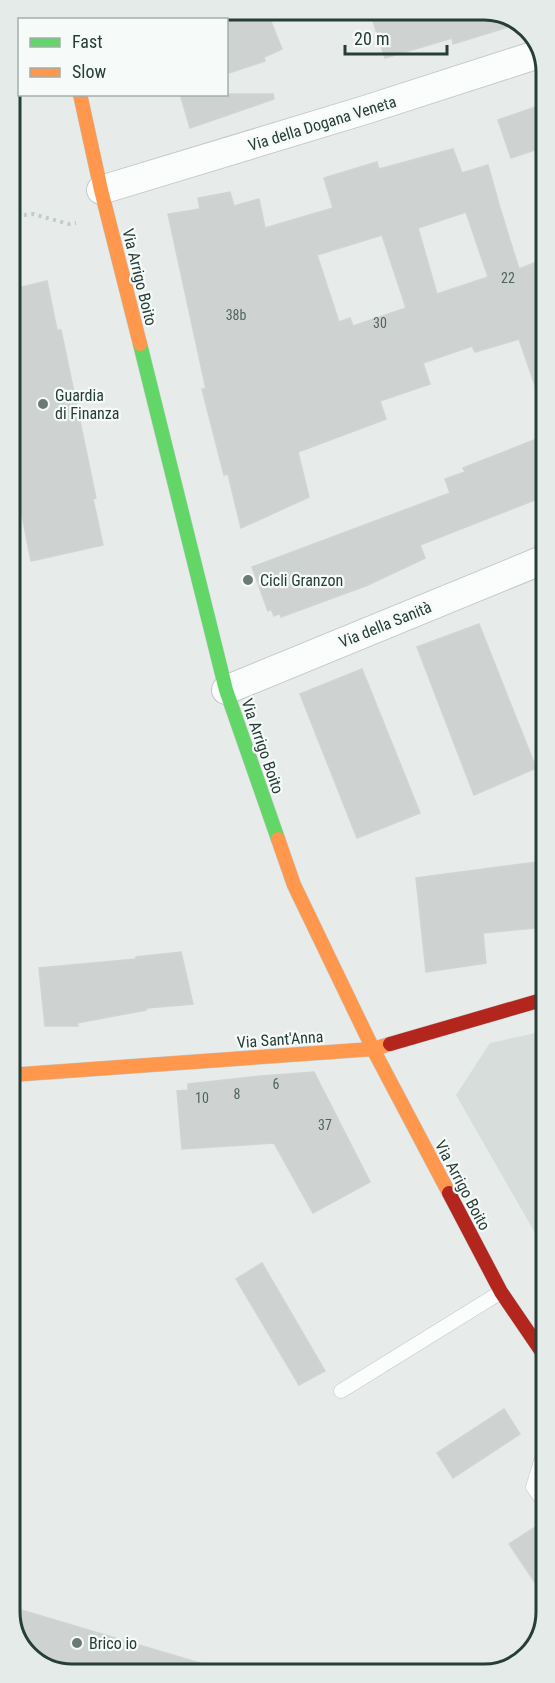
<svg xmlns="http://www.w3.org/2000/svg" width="555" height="1683" viewBox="0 0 555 1683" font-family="'Roboto Condensed',sans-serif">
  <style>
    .built { fill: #d6ddda }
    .building { fill: #ced3d1; stroke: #d0d5d3; stroke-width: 1.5; fill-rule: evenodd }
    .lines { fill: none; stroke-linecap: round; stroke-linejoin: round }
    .lane-casing { stroke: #c4c9c7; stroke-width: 15 }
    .street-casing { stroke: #c4c9c7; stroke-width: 30 }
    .fast-casing { stroke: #c3c9c7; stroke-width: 15 }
    .slow-casing { stroke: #c3c9c7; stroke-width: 15 }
    .jam-casing { stroke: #c3c9c7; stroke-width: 15 }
    .path { stroke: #c3cbc7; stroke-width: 4; stroke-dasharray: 3 4.5; stroke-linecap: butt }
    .lane { stroke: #fbfcfc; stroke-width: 14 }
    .street { stroke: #fbfcfc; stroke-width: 28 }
    .fast { stroke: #63d668; stroke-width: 14 }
    .slow { stroke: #ff974d; stroke-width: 14 }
    .jam { stroke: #b3261e; stroke-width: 14 }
    .poi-dot { fill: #6a7b76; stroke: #f6faf8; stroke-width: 2 }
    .labels { text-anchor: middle; stroke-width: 4.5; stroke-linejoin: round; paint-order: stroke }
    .number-label { font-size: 14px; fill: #51645e }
    .street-label { font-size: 16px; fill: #263e37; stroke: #f6faf8 }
    .poi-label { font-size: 16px; fill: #263e37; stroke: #f6faf8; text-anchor: start }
    .rim { fill: none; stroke: #263e37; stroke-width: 3 }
  </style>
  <rect width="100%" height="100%" fill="#e7ecea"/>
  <path class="built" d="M545,1031l1,221 -90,-157 34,-52z"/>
  <path class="building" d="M226,9h40l16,40 -18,8 1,4 -39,13z
    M369,9h119l33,14 -68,21 -1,-6 -67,20z
    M180,94h93l1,5 -84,29z
    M544,104v43l-33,11 -13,-38z
    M453,149l9,24 26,-8 12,43 19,61 25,-10v140l-4,1 -21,-61 -44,13 -3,-6 -49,17 7,21 -50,17 6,18 -88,33 11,45 -68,31 -13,-54 -4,1 -22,-86h4l-38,-175 32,-5 -2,-11 32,-6 4,14 25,-7 6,29 68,-20 -9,-30 53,-16 2,7zM466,212l22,65 -51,17 -19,-66zM382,235l24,73 -53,18 -3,-8 -11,4 -22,-67z
    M47,281l10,49h4l35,168 -3,1 10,46 -72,16 -9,-46 -5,-1 -7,-36 -1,-188z
    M544,436l1,60 -125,49 5,13 -57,27 -87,32 -1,-4 -6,3 -3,-7 -3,2 -16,-44 198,-74 -5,-14 20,-7 -2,-4z
    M479,624l57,144 -62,27 -57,-148z
    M362,669l58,144 -63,25 -57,-144z
    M545,861v66l-62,6 3,30 -60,9 -10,-94z
    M181,952l12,52 -46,4 -1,2 -69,13 1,3h-33l-6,-58 97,-9v-2z
    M314,1072l56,110 -57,31 -39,-70 -92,6 -5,-58 11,-1v-6l73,-8z
    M262,1263l63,108 -26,14 -63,-106z
    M504,1409l16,25 -67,44 -16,-25z
    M546,1520v79l-37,-55z
    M11,1607l199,59 -1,7 -142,1 -37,-15 -19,-31z"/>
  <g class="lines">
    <defs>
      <path id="lane" d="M341,1391l160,-99
        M546,1445l-13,42 13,18"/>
      <path id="street" d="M101,190l264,-80 177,-57
        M226,690l319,-131"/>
      <path id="fast" d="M140,344l86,346 52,149"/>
      <path id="slow" d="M62,13l2,7
        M80,94l21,96 39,154
        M278,839l16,46 79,164 76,144
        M10,1075l363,-26 17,-5"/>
      <path id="jam" d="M390,1044l155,-45
        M449,1193l52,99 45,66"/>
    </defs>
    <use href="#lane" class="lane-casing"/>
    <use href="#street" class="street-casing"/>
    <use href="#fast" class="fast-casing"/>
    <use href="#slow" class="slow-casing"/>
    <use href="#jam" class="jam-casing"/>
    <path class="path" d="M9,217l24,-3 36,10 7,-1"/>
    <use href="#lane" class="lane"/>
    <use href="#street" class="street"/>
    <use href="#fast" class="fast"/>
    <use href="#slow" class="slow"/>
    <use href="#jam" class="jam"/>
  </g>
  <g class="poi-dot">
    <circle cx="43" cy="404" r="6"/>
    <circle cx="248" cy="580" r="6"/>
    <circle cx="77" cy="1643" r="6"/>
  </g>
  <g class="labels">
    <g class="number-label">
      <text x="508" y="283">22</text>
      <text x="236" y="320">38b</text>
      <text x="380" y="328">30</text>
      <text x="276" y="1089">6</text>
      <text x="237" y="1099">8</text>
      <text x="202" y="1103">10</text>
      <text x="325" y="1130">37</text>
    </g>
    <g class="street-label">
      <text transform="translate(322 123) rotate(-17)" y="6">Via della Dogana Veneta</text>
      <text transform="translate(140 277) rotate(76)" y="6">Via Arrigo Boito</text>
      <text transform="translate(385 624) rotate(-22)" y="6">Via della Sanità</text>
      <text transform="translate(263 746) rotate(71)" y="6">Via Arrigo Boito</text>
      <text transform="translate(280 1039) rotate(-4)" y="6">Via Sant'Anna</text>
      <text transform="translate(463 1185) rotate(62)" y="6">Via Arrigo Boito</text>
    </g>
    <g class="poi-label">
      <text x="55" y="401">Guardia<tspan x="55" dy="18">di Finanza</tspan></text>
      <text x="260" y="586">Cicli Granzon</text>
      <text x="89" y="1649">Brico io</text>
    </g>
  </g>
  <path d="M0 0H555V1683H0ZM72 20H484A52 52 0 0 1 536 72V1612A52 52 0 0 1 484 1664H72A52 52 0 0 1 20 1612V72A52 52 0 0 1 72 20Z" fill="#e5ebe9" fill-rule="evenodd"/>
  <path class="rim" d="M72 20H484A52 52 0 0 1 536 72V1612A52 52 0 0 1 484 1664H72A52 52 0 0 1 20 1612V72A52 52 0 0 1 72 20Z"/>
  <rect x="18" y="18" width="210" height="78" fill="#f6faf8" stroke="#a3afab" stroke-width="1.5"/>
  <rect x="30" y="38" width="30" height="9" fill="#63d668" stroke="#a3afab" stroke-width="1.5"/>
  <text x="72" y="48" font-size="18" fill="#263e37">Fast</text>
  <rect x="30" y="68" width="30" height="9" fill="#ff974d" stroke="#a3afab" stroke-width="1.5"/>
  <text x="72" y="78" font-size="18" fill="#263e37">Slow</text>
  <path d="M345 45v9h102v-9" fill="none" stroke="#263e37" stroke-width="3"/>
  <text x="354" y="45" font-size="18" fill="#263e37" stroke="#f6faf8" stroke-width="4.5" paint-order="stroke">20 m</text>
</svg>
